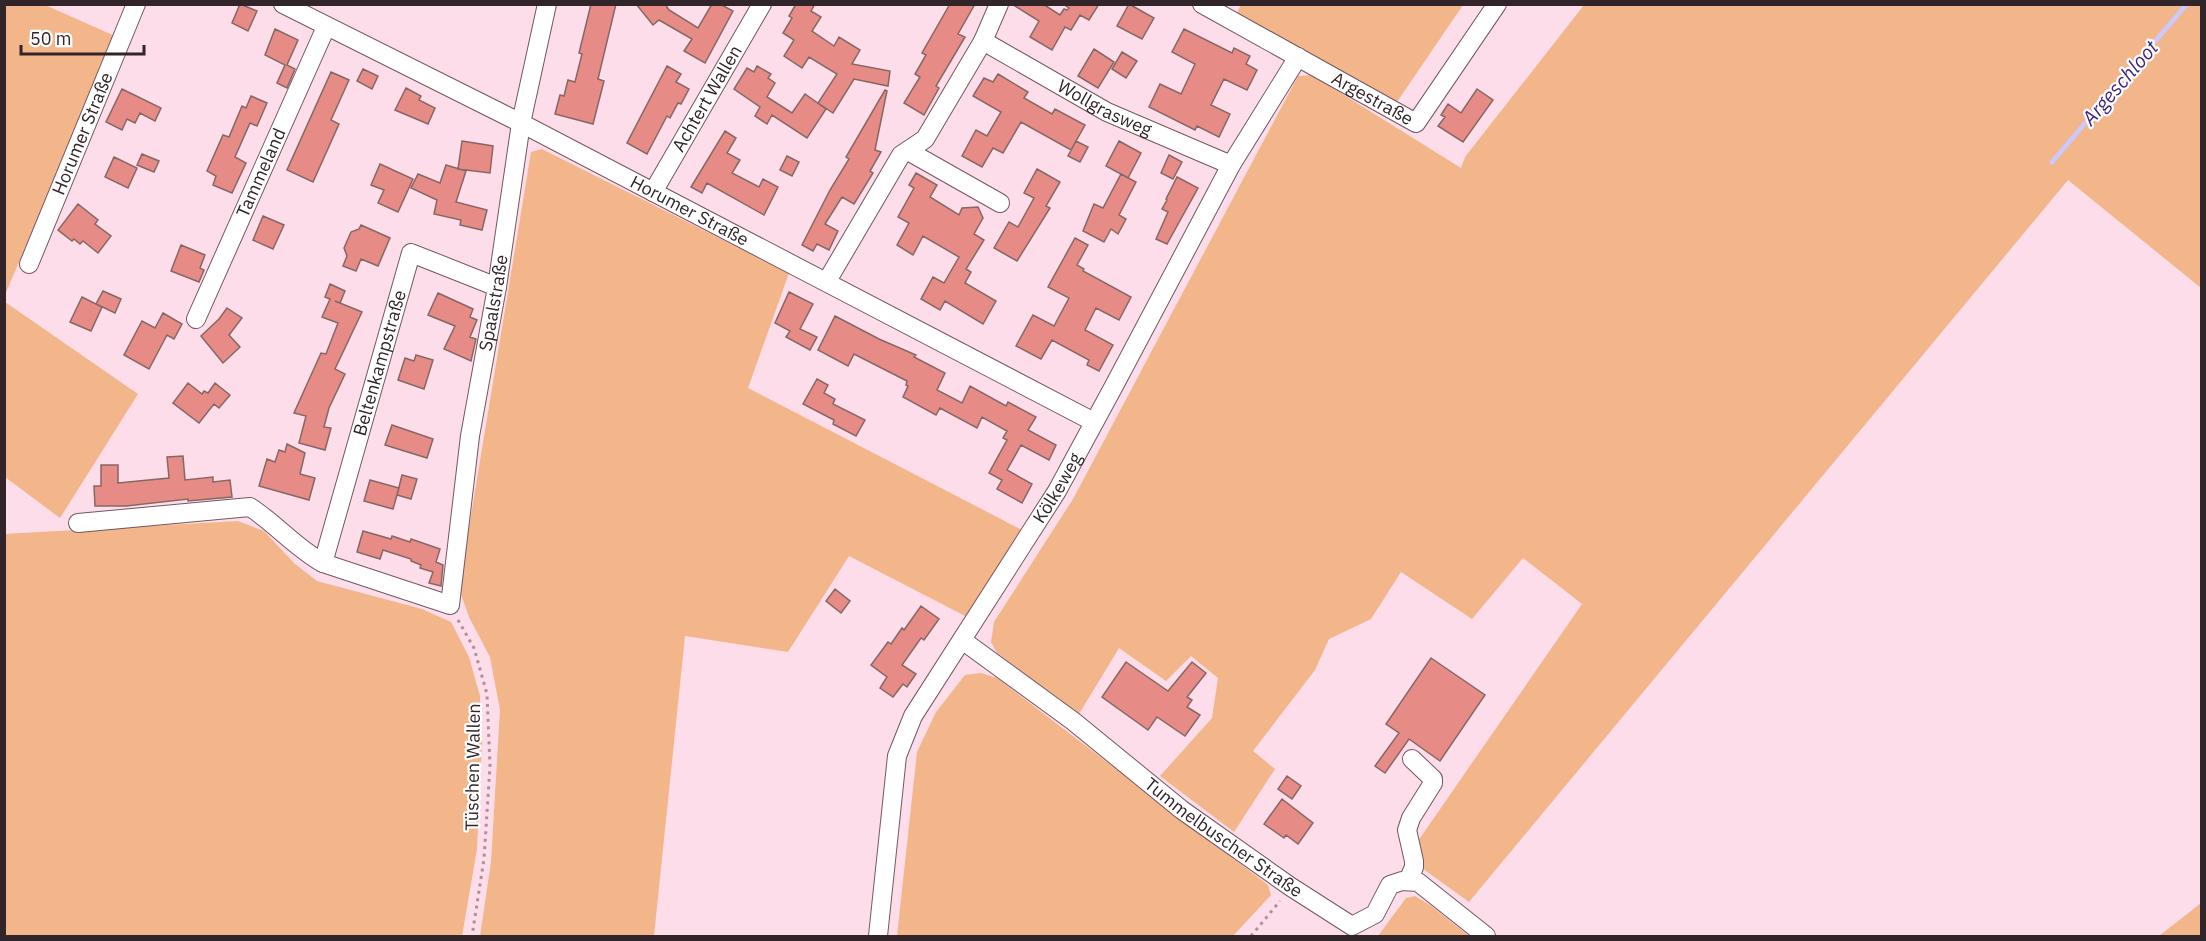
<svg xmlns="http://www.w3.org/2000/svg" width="2206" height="941" viewBox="0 0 2206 941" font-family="'IBM Plex Sans',sans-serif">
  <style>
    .green { fill: #f3b58a }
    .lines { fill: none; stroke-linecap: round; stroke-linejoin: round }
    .stream { stroke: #ccc9fa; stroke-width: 5 }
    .building { fill: #e78b86; stroke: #866765; stroke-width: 1.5 }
    .minor-casing { stroke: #735763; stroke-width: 20 }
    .path { stroke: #aa929c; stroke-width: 3; stroke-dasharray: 3 4.5; stroke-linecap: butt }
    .minor { stroke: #fff; stroke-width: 18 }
    .labels { text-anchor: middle; stroke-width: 4.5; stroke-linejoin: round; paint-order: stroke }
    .street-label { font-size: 18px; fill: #31252a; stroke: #fff }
    .water-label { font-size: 20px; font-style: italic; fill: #3c2680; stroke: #fff }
  </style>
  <rect width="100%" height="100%" fill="#fdddea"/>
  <path class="green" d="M1241,4l222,1 -66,97 -160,-89z
    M5,5h40l70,31 -110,259z
    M1584,5h617v283l-133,-108 -599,722 -47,-34 -4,-27 164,-237 -59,-46 -51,61 -71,-47 -30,47 -42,20 -14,31 -62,81 22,18 -41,63 -74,-56 52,-58 6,-40 -27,-22 -25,25 -47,-33 -40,66 -82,-61 -6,-11 3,-20 79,-123 225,-423 14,-1 149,93 4,-11z
    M542,149l247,124 -41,115 276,143 -57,86 -118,-61 -61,96 -103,-16 -31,300h-174l11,-74 9,-152 -10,-53 -21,-40 -10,-29 72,-436z
    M5,302l133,92 -78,124 -55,-41z
    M238,521l26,10 31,33 22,17 105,28 29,13 18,35 11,39 2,47 -5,106 -15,87h-457l-1,-402z
    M981,673l16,5 271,207 3,10 -38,41h-336l20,-184 19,-40 29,-37z
    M1415,896l15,9 39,31h-91l28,-38z
    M2201,903v33h-42z"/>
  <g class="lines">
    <path class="stream" d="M2052,162l135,-158"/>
  </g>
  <path class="building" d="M240,4l17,7 -9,20 -16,-8z
    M591,4h25l-18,75 6,2 -11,43 -38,-10 5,-19 4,1 4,-16 7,2 7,-28 -3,-1z
    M636,4h29l4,6 29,18 14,-24h8l13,7 -28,52 -21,-12 8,-12 -33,-19 -6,5z
    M796,4h19l-4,7 10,6 -9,14 22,15 5,-9 21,13 -8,14 38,7 -2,15 -34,-7 -21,34 -15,-10 19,-29 -28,-17 -7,11 -18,-12 10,-16 -11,-7 9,-15 -3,-2z
    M950,4h25l-17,30 7,3 -29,49 3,2 -15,27 -20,-12 16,-26 -5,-3 11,-19 -4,-2z
    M1012,4h31l17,11 4,-6 3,1 2,-2 -6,-4h36l-10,16 -9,-5 -9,15 -6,-3 -13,23 -22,-13 9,-16z
    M1129,4l25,14 -12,21 -25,-13z
    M275,29l23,11 -11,25 8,4 -8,19 -10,-5 8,-18 -20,-10z
    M1184,29l48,24 2,-5 16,8 -4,8 11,6 -10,20 -23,-11 -13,26 19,9 -11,23 -22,-11 -2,4 -46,-23 11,-23 21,10 14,-30 -23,-12z
    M1094,49l20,13 -16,26 -20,-12z
    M1122,52l15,9 -11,17 -14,-9z
    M667,66l14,8 -5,8 13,7 -8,15 -3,-1 -8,15 -3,-2 -20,38 -20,-11z
    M757,66l14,8 -3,4 7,5 -8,14 25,16 13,-19 21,15 -19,29 -35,-23 -5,9 -12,-8 5,-9 -26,-18 13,-21 7,4z
    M363,69l15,7 -6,13 -15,-8z
    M331,72l18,8 -18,40 8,4 -26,58 -26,-12z
    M998,74l30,18 -4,6 28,16 3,-5 30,16 -14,25 -50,-28 -18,31 -10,-5 -11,19 -20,-11 14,-26 11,6 14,-24 -28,-16 11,-18 9,4z
    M406,88l15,8 -2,4 16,8 -7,16 -33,-14z
    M122,89l39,19 -6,13 -15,-8 -5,10 -8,-4 -5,11 -16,-8z
    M1477,89l16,11 -30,42 -25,-16 7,-9 -4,-2 7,-11 13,9z
    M885,90l2,1 -12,59 6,2 -11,19 3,2 -19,31 -12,-7 -17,27 13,7 -9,19 -12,-6 -4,7 -11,-6 28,-55 19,-31 -3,-2z
    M251,96l16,7 -10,23 -7,-3 -15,34 11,6 -14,30 -19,-8 3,-9 -9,-5 16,-36 6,2 13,-31 4,2z
    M725,131l11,7 -9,15 13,7 -8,13 27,14 4,-8 15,8 -14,28 -57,-32 -5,10 -11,-6z
    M462,141l31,5 -3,27 -32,-4z
    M1076,141l12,6 -8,15 -12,-6z
    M1119,141l22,12 -13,25 -22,-12z
    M142,154l17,7 -5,11 -17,-7z
    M1169,155l13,7 -9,17 -12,-6z
    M787,156l12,6 -7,14 -12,-6z
    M114,157l23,11 -9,20 -23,-11z
    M380,164l33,15 -15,33 -20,-9 6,-13 -13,-5z
    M446,165l20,6 -10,31 31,8 -5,20 -22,-5 1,-5 -27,-6 3,-14 -26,-12 7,-14 22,9z
    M1037,169l23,13 -14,24 4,2 -33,53 -23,-13 15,-26 9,5 16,-29 -10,-5z
    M916,173l21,12 -7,12 29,18 3,-7 16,-1 5,11 -9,16 10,6 -18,29 5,3 -6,11 31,18 -13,23 -38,-23 -5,9 -19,-11 12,-22 11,6 15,-26 -36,-21 -10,19 -16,-10 12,-22 -11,-6 16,-29 -5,-3z
    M1121,174l15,8 -17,33 7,4 -8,15 -7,-5 -7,13 -21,-11 11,-27 9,4z
    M1177,177l21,11 -31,56 -11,-5 12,-27 -6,-3 5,-9 -1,-1z
    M78,204l20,16 -3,4 16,12 -13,17 -15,-12 -3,3 -6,-5 -2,2 -14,-11z
    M263,216l21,9 -11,24 -20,-9z
    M361,225l29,13 -12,28 -17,-7 -5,12 -13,-5 4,-10 -3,-8 7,-16 8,-3z
    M1075,238l13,7 -11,20 7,4 -1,2 48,26 -12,23 -23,-12 -11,22 28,15 -14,26 -12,-6 2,-5 -37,-20 -11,19 -25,-13 17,-31 21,11 15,-28 -21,-11z
    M181,245l24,10 -5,13 4,2 -5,12 -28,-11z
    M330,284l15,7 -5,12 -5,-2 27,11 -27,57 10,5 -16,34 -5,19 7,1 -6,22 -26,-7 7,-27 -12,-3 27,-60 5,1 12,-31 -16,-6 8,-18 -5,-2z
    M103,291l18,8 -6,14 -19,-9z
    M789,292l24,12 -13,25 17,8 -7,13 -24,-13 4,-6 -15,-8z
    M438,293l35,16 -3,8 7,3 -7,17 6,2 -5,22 -27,-12 11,-23 -27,-11z
    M82,297l20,10 -11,24 -21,-9z
    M227,308l15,10 -13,17 11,12 -17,16 -22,-27 18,-17z
    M163,313l19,11 -8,15 -7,-4 -18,34 -25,-14 18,-34 13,7z
    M835,316l44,23 37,16 -2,2 31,16 -8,17 25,13 8,-17 36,20 2,-4 28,15 -8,13 28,15 -7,15 -28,-15 -14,25 25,14 -10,19 -25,-14 5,-9 -13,-7 18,-33 -4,-2 4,-7 -25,-14 -5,11 -37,-20 -4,7 -33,-18 5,-11 -2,-1 1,-4 -53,-27 -6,12 -30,-16z
    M416,355l17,5 -9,29 -26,-9 7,-22 9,3z
    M817,379l11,6 -4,8 11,6 -2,5 32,16 -9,16 -23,-12 1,-4 -31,-16z
    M188,383l14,11 2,-3 4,2 7,-10 15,12 -11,13 -5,-4 -15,19 -26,-20z
    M392,425l41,14 -6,19 -42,-13z
    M287,444l18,9 -5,21 15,4 -6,22 -50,-14 8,-27 8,3 4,-12 6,2z
    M183,456l2,24 28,-3v5l17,-2 2,17 -44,4v-2l-62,7h-31l-1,-20h7v-21h17v18l51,-5 -2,-21z
    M402,475l15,4 -6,20 -14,-4z
    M370,480l29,8 -6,21 -29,-8z
    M363,531l28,8 1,-3 18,6 1,-3 29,10 -4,13 7,3 -2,21 -12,-3 4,-11 -13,-4 1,-3 -10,-4v-2l-28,-9 -3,9 -23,-7z
    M835,589l15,12 -9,12 -15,-12z
    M921,606l18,13 -15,21 -3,-2 -19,27 14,9 -9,13 -4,-3 -10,13 -13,-9 7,-11 -16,-12 17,-23 3,2 11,-16 2,2z
    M1431,658l54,37 -45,66 -31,-22 -24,34 -10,-7 24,-33 -13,-9z
    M1126,662l42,29 24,-29 14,11 -19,24 5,3 -5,7 13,8 -15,21 -28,-19 -9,13 -46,-33z
    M1287,776l14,10 -9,13 -14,-10z
    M1282,799l31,24 -15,21 -12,-9 -2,3 -20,-14z"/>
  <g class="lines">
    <defs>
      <g id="minor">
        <path id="s1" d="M283,4l238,119 573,299"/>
        <path id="s2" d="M1202,4l214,119 81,-119"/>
        <path d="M983,41l16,-37"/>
        <path d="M908,151l92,52"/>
        <path id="s3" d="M653,192l109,-188"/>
        <path id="s4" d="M29,264l107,-260"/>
        <path id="s5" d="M827,281l74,-126 24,-16 58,-98 124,71 124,53"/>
        <path id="s6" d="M196,319l130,-292"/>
        <path id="s7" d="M78,523l172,-16c26,17 46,41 73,56l127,42 20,-169 27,-149 24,-164 26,-119"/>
        <path id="s8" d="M323,563l88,-310 86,34"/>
        <path id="s9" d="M962,640l111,81 109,89 109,77 61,39 23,-12 15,-29 12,-4 16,1 68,54"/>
        <path d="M1408,881l6,-14v-6l-7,-31 4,-12 22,-35v-4l-21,-20"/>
        <path id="s10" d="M878,936l19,-180 16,-40 144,-225 58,-107 116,-219 67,-108"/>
      </g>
    </defs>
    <use href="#minor" class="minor-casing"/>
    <path class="path" d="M458,620l16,28 13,46 3,72 -6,93 -12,77
      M1251,936l29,-35"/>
    <use href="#minor" class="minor"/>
  </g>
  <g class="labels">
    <g class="street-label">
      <text dy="6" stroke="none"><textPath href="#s2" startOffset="195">Argestraße</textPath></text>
      <text dy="6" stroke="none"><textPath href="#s3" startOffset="108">Achtert Wallen</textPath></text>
      <text dy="6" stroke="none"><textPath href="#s5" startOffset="428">Wollgrasweg</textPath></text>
      <text dy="6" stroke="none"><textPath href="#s4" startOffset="141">Horumer Straße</textPath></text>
      <text dy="6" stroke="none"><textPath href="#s6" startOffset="160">Tammeland</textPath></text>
      <text dy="6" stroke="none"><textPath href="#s1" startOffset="456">Horumer Straße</textPath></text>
      <text dy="6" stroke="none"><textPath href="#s7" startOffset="704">Spaalstraße</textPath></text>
      <text dy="6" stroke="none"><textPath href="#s8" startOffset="208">Beltenkampstraße</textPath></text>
      <text dy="6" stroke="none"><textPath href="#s10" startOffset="494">Kölkeweg</textPath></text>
      <text transform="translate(473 767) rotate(-89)" y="6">Tüschen Wallen</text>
      <text dy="6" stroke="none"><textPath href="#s9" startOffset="328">Tummelbuscher Straße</textPath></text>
    </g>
    <g class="water-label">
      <text transform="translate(2120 83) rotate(-49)" y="7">Argeschloot</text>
    </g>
  </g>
  <rect width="2206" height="941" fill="none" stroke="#31252a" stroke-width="12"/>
  <path d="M21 45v9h123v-9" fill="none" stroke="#31252a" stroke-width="3"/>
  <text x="30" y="45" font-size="18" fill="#31252a" stroke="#ffffff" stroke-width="4.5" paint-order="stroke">50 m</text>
</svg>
